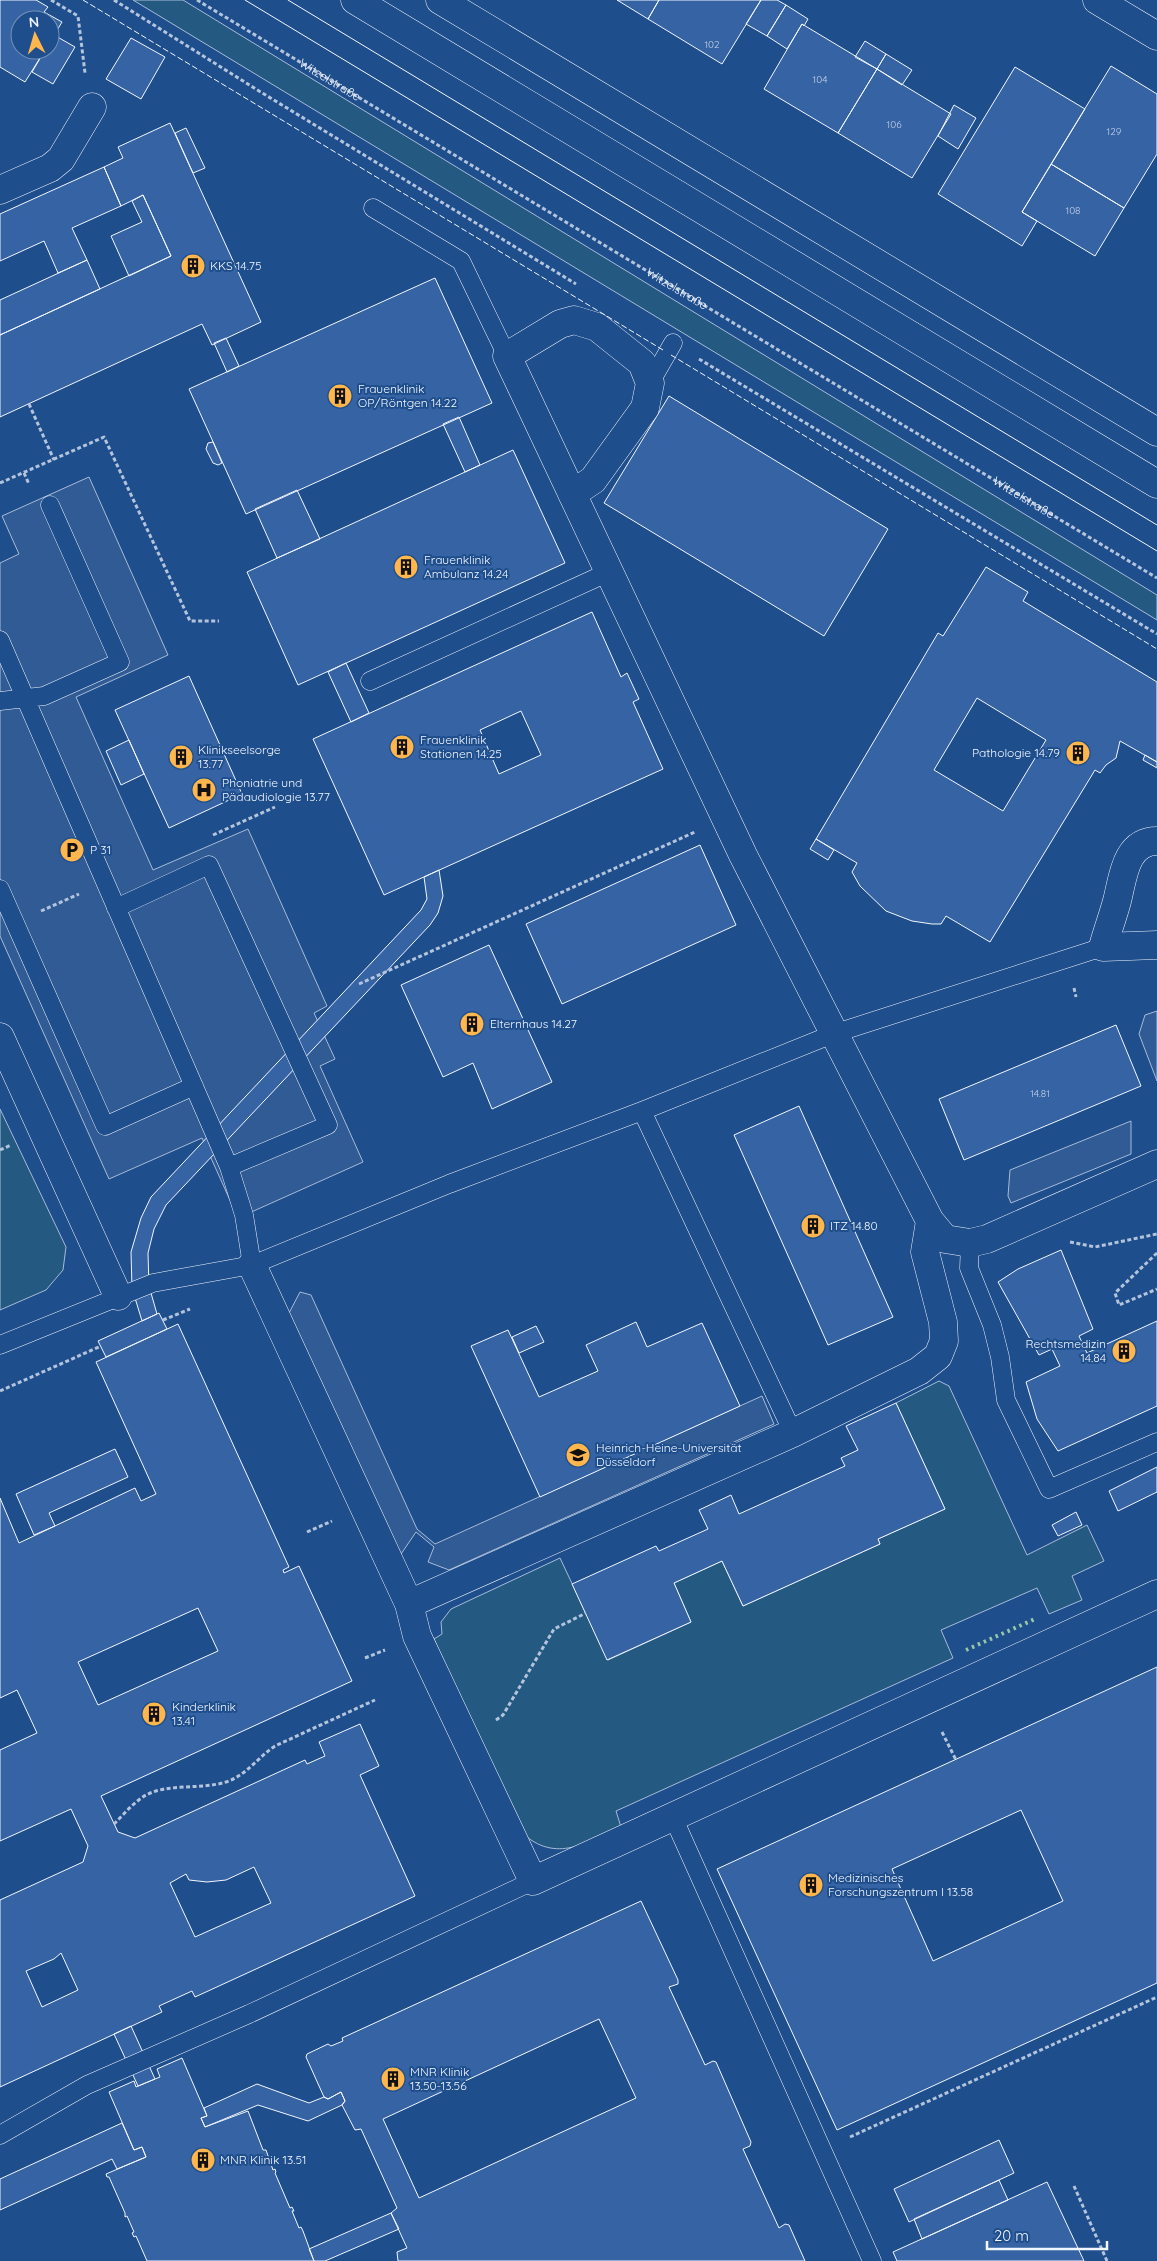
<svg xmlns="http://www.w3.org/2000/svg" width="1157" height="2261" viewBox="0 0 1157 2261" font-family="Quicksand,sans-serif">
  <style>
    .green { fill: #245a82; stroke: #a8bbd7 }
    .parking { fill: #305b95; stroke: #a8bbd7 }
    .building { fill: #3563a3; stroke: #f2f6ff; fill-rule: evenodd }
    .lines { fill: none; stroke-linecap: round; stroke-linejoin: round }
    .lane-casing { stroke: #f2f6ff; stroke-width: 19 }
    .street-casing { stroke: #f2f6ff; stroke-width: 29 }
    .primary-casing { stroke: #f2f6ff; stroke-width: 29 }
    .path { stroke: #b3c4dc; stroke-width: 3; stroke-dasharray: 4 2.5; stroke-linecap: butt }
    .lane { stroke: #1f4e8c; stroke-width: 18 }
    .street { stroke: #1f4e8c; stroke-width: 28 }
    .primary { stroke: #1f4e8c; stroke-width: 28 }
    .tram { stroke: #f2f6ff; stroke-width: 1 }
    .hedge { stroke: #97c8a6; stroke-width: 4; stroke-dasharray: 2.5 4; stroke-linecap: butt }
    .fence { stroke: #f2f6ff; stroke-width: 1; stroke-dasharray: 6 2.5; stroke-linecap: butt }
    .labels { text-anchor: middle; stroke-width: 4; stroke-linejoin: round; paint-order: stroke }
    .number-label { font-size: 10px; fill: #c3d1e8 }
    .street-label { font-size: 12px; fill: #f2f6ff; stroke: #1f4e8c }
    .poi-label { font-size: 12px; fill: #f2f6ff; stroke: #1f4e8c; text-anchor: start }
  </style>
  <rect width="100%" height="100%" fill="#1f4e8c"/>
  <path class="green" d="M133,0h50l974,595v25z
    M0,1109l66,138 -3,23 -17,20 -46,20z
    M939,1381l10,5 78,169 60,-30 17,36 -32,15 10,24 -33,14 -12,-26 -96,42 12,28 -337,153 5,16c-37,17 -68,38 -103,2l-84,-190 8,-5 -1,-12 10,-13 109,-51 48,102 83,-38 -17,-39 48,-22 21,45 137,-62 -2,-5 67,-30 -49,-106z"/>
  <path class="parking" d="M89,477l79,178 -92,42 77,173 95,-41 79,177 -13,7 21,46 -15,7 43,96 -125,56 -36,-80 -93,41 -109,-243v-373l19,-9 -17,-38z
    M1157,1011v70l-18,-47 6,-19z
    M1131,1121v33l-120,49 -3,-7 2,-26z
    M300,1292l11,3 106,234 18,15 327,-148 12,28 -325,146 -21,-8 6,-15 -18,-15 -19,28 -109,-245z"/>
  <path class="building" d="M0,0h36l12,7 -4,5 18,10 -12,20v-22h-30v30h25l-20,32 -25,-15z
    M617,0h42l-11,19z
    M659,0h102l-39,64 -74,-45z
    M761,0h16l9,5 -19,31 -21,-12z
    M786,5l22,14 -4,7 -2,-2 -15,25 -20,-13z
    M802,24l75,45 -39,64 -74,-44z
    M54,35l21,12 -22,37 -21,-12 13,-22h5v-8z
    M131,38l34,19 -24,42 -35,-20z
    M865,41l21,13 -9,15 -22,-12z
    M886,54l26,16 -10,15 -25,-16z
    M1111,66l46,28v60l-33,54 -73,-44z
    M1015,67l70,42 -63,103 15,9 -15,25 -84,-52z
    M877,69l74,45 -39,64 -74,-45z
    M954,105l22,13 -18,31 -20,-13z
    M170,123l91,199 -49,23 -10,-21 -202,93v-82l171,-79 -28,-61 -22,11 -17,-39 19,-9 -5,-11z
    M186,128l19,40 -12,5 -18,-40z
    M1051,164l73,44 -29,48 -73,-44z
    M104,167l17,39 -49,22 15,32 -29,13 -14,-32 -44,20v-47z
    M143,195l28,61 -42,20 -18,-40 31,-14 -10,-21z
    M87,260l13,29 -100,46v-35z
    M435,278l57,125 -246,111 -57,-125z
    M226,338l13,28 -12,6 -13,-29z
    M669,396l219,133 -64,107 -220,-133z
    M459,417l21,48 -15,7 -22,-48z
    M213,442l9,21 -4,2 -5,-2 -7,-14 2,-6z
    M513,450l52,113 -267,122 -51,-113z
    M297,490l23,49 -43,19 -22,-49z
    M986,567l42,25 -5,9 134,81v80l-37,-21 -4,17 -10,7 -6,8 -5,-3 -105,172 -44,-26 -5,8h-9l-20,-3 -26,-10 -26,-25 -8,-14 5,-9 -41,-24 122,-206 5,3zM977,698l69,42 -43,71 -69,-41z
    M592,612l29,65 6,-4 12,26 -6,3 30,67 -279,126 -71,-156zM521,711l20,44 -42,19 -19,-44z
    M346,663l23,50 -18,9 -23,-50z
    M189,676l53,118 -73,34 -54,-118z
    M129,740l15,34 -23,11 -15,-34z
    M1145,755l12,7v6l-14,-8z
    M816,839l18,11 -6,10 -18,-11z
    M700,845l36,80 -174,79 -36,-80z
    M439,870l4,26 -5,17 -8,12 -264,280 -12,24 -6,24 1,33 8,28 -15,7 -10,-33 -1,-36 10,-34 10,-21 270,-287 6,-11 -3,-22z
    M489,945l63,137 -60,27 -19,-46 -30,14 -42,-92z
    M1116,1025l25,61 -177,74 -25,-61z
    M799,1106l94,211 -65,28 -94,-210z
    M1061,1250l32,79 -14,7 8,17 70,-32v85l-99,45 -21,-32 -11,-37 34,-16 -8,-17 -13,6 -41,-73 20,-13z
    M159,1313l8,16 -61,28 -8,-16z
    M636,1322l11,25 55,-24 38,83 -200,91 -69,-151 37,-16 31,67 59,-26 -12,-26z
    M178,1324l111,243 -6,3 1,3 15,-7 53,115 -251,115 17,36 17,6 170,-78 2,4 18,-8 -6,-14 41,-18 19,42 -19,9 55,121 -220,101 -3,-6 -33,15 3,6 -162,75v-187l83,-38 5,-16 -17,-37 -71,32v-91l37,-17 -20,-43 -17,8v-200l19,45 116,-55 6,13 15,-7 -60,-132zM198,1608l20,43 -120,54 -20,-43zM254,1867l17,36 -76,34 -25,-54 16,-9 3,6 18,2 19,-2zM61,1953l17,37 -36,17 -16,-36 28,-12z
    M536,1326l8,16 -25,11 -7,-16z
    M896,1403l49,106 -67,30 2,5 -137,62 -21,-45 -48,22 17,39 -84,38 -35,-76 84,-38 3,5 49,-22 -9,-19 32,-15 8,19 106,-48 -4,-8 17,-8 -12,-24z
    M115,1449l13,28 -79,36 6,13 -21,9 -18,-41z
    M1157,1467v25l-39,19 -9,-20z
    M1076,1512l6,13 -24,11 -6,-11z
    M1157,1667v316l-320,147 -120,-261zM1021,1810l42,91 -130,60 -41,-92z
    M641,1901l37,79v4l-9,3 36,78 8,-4 3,1 35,80 -1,4 -7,3 36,79 6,-4 4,1 16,36h-407l-1,-9 10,-4 -16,-35 6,-5 -36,-79 -6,1 -13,-25 3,-4 -4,-9 -13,7 -4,-2 -18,-40 1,-3 21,-10 3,2 12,-5 -1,-3zM599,2019l37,79 -217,100 -36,-79z
    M131,2026l24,53 -17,7 -24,-52z
    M182,2058l25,58 -6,2 4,9 43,-16 15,39h3l7,20 2,-1 1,3 -1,1 15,35 2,-1 2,4h-2l7,17 2,-1 2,4 11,30h-167l-11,-25 -2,1 -2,-4 2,-1 -7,-16 -2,1v-4l-16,-36h-2l-1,-3 40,-17 -4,-10 -8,3 -25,-58 25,-11 2,6 19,-8 5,-2 -3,-8z
    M257,2084l52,19 15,-6 4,2 13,-7 4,9 -3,4 -34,16 -50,-16 -53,22 -4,-9 6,-2 -3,-8z
    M122,2123l12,27 8,-3 4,10 -29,12 -5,-10 -112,51v-31z
    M999,2140l15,33 -105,49 -15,-33z
    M999,2180l9,20 -86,39 -8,-20z
    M1047,2182l37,79h-187l-4,-9z
    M391,2213l8,16 -74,32h-11l-5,-12z"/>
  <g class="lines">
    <defs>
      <path id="lane" d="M373,208l88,53 46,95
        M650,383l23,-40
        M0,640l229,527 99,-42 -119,-260 -93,43
        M370,681l239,-109
        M0,701l44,-5 76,-34 -70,-157
        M0,889l105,237 89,-40
        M642,1111l151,322
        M229,1167l15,48 8,50
        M970,1243l-1,25 23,57 8,32 6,43 43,89 108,-47
        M0,1345l153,-62 99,-18 197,-81 193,-73 191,-77 270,-87
        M673,1817l199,444
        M0,2135l87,-50 162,-71 284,-133"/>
      <path id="street" d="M1097,0l60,36
        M0,190l50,-22 11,-9 31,-52
        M572,494l21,-14 52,-72 5,-25 -8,-20 -45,-36 -23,-7 -14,4 -53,32 236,499 187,366 15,18 25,4 17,-4 170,-75
        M1157,841c-32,0 -34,37 -40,60 -4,15 -10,31 -14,46l54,-2
        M0,1037l118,259
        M252,1265l157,339 8,32 116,245 624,-287
        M409,1604l384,-171 126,-62 19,-15 6,-15 -1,-19 -18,-70 5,-31"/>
      <path id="primary" d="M355,0l802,484
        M440,0l717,432"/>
    </defs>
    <use href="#lane" class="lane-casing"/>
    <use href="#street" class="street-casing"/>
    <use href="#primary" class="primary-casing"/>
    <g class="path">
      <path d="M51,0l27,16 7,57"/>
      <path d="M114,0l145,91 317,193"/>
      <path id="s1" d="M197,0l960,578"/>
      <path d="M699,359l458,275"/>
      <path d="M29,404l25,56"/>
      <path d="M24,473l5,11"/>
      <path d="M0,483l104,-46 86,184h29"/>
      <path d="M213,835l62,-28"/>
      <path d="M41,911l38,-17"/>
      <path d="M359,984l336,-152"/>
      <path d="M1074,988l2,9"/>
      <path d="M0,1150l11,-5"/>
      <path d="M1070,1242l25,5 62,-13"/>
      <path d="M1157,1253l-42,40 4,12 38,-16"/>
      <path d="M163,1320l27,-11"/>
      <path d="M0,1391l101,-45"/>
      <path d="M307,1532l25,-11"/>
      <path d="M365,1658l20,-8"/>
      <path d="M496,1720l7,-5 51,-86 32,-16"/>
      <path d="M942,1732l14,28"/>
      <path d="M114,1824c10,-10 20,-22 32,-29 23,-12 54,-5 80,-13 21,-7 31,-24 49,-36l100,-46"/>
      <path d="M850,2137l307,-140"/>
      <path d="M1074,2186l33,75"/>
    </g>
    <use href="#lane" class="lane"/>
    <use href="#street" class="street"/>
    <use href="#primary" class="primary"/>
    <path class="tram" d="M245,0l912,551
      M288,0l869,525"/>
    <path class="hedge" d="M966,1650l69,-31"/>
    <path class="fence" d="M83,0l580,350
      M671,355l486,294"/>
  </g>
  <defs>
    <symbol id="building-disc" viewBox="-11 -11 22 22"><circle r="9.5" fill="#ffb74d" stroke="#1f4e8c"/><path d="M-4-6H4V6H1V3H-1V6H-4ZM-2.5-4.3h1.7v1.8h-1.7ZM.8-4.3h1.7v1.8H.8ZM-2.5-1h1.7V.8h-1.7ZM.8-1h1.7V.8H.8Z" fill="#111"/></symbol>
    <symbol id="hospital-disc" viewBox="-11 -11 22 22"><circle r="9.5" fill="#ffb74d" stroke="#1f4e8c"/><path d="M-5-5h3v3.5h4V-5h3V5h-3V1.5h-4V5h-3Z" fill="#111"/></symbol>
    <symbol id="parking-disc" viewBox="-11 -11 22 22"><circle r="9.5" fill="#ffb74d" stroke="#1f4e8c"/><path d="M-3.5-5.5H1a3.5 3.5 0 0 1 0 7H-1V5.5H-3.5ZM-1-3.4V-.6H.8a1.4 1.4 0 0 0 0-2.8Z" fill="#111"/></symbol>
    <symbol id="university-disc" viewBox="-11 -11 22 22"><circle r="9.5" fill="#ffb74d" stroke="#1f4e8c"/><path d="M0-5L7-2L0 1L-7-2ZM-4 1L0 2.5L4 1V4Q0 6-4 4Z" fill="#111"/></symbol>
  </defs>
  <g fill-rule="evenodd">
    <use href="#building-disc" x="179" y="252" width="28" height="28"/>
    <use href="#building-disc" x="326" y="382" width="28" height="28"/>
    <use href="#building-disc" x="392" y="553" width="28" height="28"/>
    <use href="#building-disc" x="388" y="733" width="28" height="28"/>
    <use href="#building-disc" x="1064" y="739" width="28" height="28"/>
    <use href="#building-disc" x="167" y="743" width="28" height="28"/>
    <use href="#hospital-disc" x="190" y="776" width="28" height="28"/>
    <use href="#parking-disc" x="58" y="836" width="28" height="28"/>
    <use href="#building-disc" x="458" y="1010" width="28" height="28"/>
    <use href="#building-disc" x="799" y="1212" width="28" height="28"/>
    <use href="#building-disc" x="1110" y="1337" width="28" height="28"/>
    <use href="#university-disc" x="564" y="1441" width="28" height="28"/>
    <use href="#building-disc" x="140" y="1700" width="28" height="28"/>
    <use href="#building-disc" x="797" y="1871" width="28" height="28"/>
    <use href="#building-disc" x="379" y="2065" width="28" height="28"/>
    <use href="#building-disc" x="189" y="2146" width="28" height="28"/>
  </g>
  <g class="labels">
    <g class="number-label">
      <text x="712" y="48">102</text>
      <text x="820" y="83">104</text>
      <text x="894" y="128">106</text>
      <text x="1114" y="135">129</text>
      <text x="1073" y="214">108</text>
      <text x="1040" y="1097">14.81</text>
    </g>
    <g class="street-label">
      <text dy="4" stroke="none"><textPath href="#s1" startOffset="155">Witzelstraße</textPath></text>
      <text dy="4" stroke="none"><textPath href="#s1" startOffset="560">Witzelstraße</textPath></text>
      <text dy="4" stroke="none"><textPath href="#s1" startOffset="965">Witzelstraße</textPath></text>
    </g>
    <g class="poi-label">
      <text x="210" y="270">KKS 14.75</text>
      <text x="358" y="393">Frauenklinik<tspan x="358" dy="14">OP/Röntgen 14.22</tspan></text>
      <text x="424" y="564">Frauenklinik<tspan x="424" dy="14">Ambulanz 14.24</tspan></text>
      <text x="420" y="744">Frauenklinik<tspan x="420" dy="14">Stationen 14.25</tspan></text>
      <text x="198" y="754">Klinikseelsorge<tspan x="198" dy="14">13.77</tspan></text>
      <text x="1060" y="757" text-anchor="end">Pathologie 14.79</text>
      <text x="222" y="787">Phoniatrie und<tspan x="222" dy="14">Pädaudiologie 13.77</tspan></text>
      <text x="90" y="854">P 31</text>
      <text x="490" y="1028">Elternhaus 14.27</text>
      <text x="830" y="1230">ITZ 14.80</text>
      <text x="1106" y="1348" text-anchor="end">Rechtsmedizin<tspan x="1106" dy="14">14.84</tspan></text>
      <text x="596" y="1452">Heinrich-Heine-Universität<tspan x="596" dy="14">Düsseldorf</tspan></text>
      <text x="172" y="1711">Kinderklinik<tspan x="172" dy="14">13.41</tspan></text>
      <text x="828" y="1882">Medizinisches<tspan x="828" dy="14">Forschungszentrum I 13.58</tspan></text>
      <text x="410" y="2076">MNR Klinik<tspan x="410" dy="14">13.50-13.56</tspan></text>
      <text x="220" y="2164">MNR Klinik 13.51</text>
    </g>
  </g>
  <g transform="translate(35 35) rotate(355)"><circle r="24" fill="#1f4e8c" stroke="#7391ba"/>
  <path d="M0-4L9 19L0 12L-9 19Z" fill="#ffb74d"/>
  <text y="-8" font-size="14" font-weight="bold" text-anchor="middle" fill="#f2f6ff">N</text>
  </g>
  <path d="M987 2241v8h120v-8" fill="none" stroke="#f2f6ff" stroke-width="2.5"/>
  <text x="994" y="2241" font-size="15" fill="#f2f6ff" stroke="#1f4e8c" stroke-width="4" paint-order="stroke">20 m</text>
</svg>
